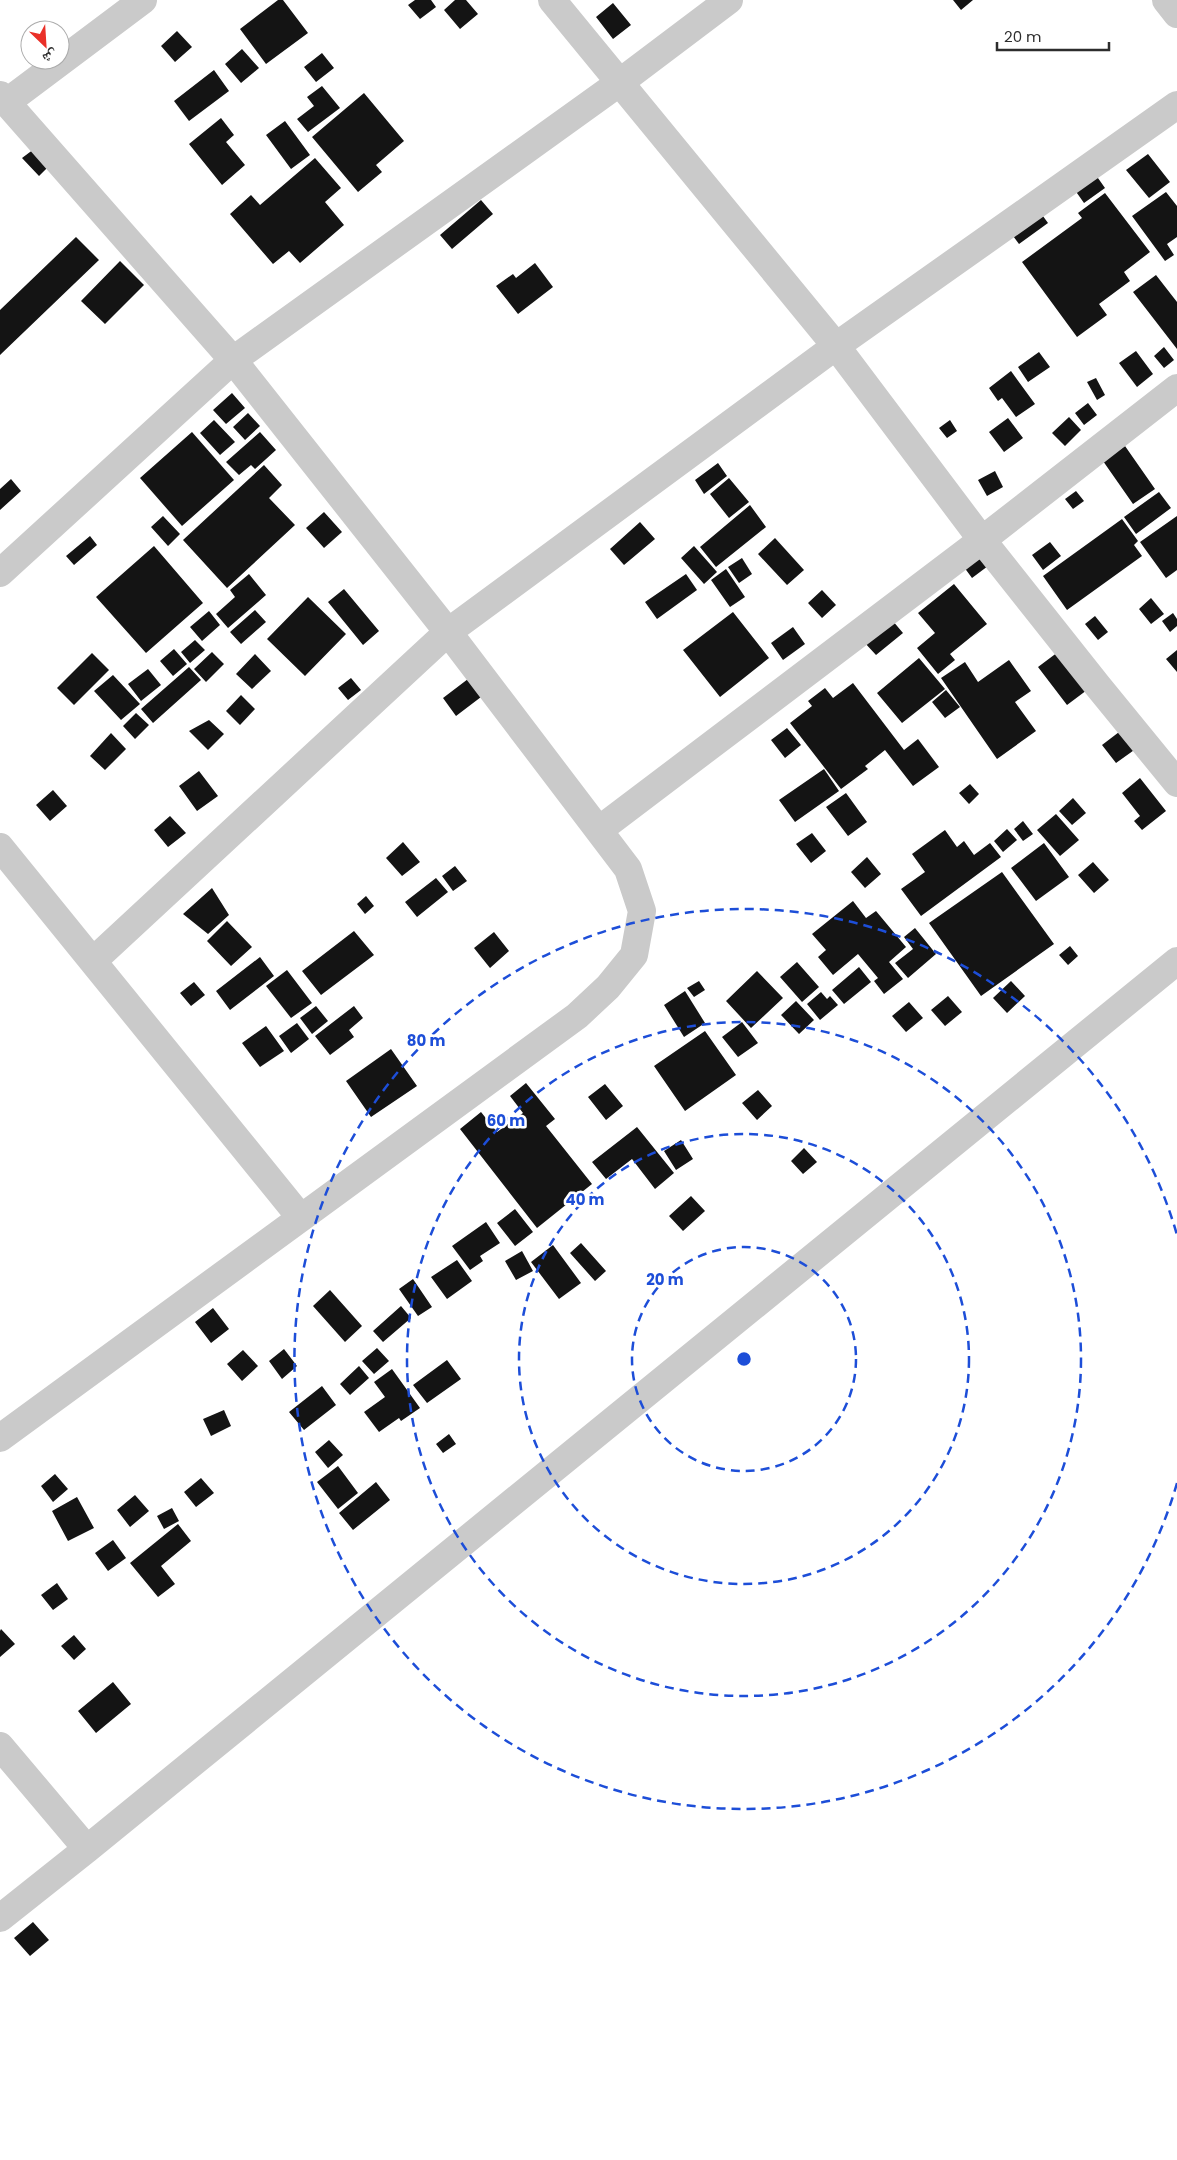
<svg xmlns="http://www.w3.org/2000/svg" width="1177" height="2160" viewBox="0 0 1177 2160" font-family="Poppins,'Noto Naskh Arabic',sans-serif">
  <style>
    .building { fill: #141414 }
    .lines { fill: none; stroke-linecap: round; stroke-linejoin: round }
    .minor { stroke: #cacaca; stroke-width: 28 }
    .ring { fill: none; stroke: #1d4ed8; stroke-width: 2.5; stroke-dasharray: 9 6 }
    .centre { fill: #1d4ed8; stroke: #fff; stroke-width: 2.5 }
    .ring-label { font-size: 15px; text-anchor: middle; font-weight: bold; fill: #1d4ed8; stroke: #fff; stroke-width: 5; stroke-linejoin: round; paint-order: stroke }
  </style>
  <rect width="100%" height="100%" fill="#fff"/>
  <path class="building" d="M278,0h5l25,33 -42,31 -26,-35z
    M415,0h16l5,7 -16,12 -12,-14z
    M455,0h11l12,14 -18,15 -16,-19z
    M953,0h20l-12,10z
    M613,3l18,22 -18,14 -17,-22z
    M177,31l15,16 -17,15 -14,-16z
    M242,49l17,19 -18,15 -16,-19z
    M322,53l12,15 -18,14 -12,-15z
    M214,70l15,21 -40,30 -15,-20z
    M322,86l18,22 -32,24 -11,-13 17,-13 -7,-9z
    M364,93l40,48 -28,24 6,7 -24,20 -46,-55z
    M221,118l13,17 -8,7 19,23 -23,20 -33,-41z
    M285,121l25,34 -19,14 -25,-34z
    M34,149l15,17 -10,10 -17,-18z
    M1148,154l22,28 -21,16 -23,-28z
    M315,158l26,30 -16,14 19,23 -44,38 -11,-12 -16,13 -43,-50 21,-19 9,10z
    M1093,171l12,17 -21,15 -12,-17z
    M1166,192l11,14v31l-10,7 7,11 -9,6 -33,-45z
    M1105,193l45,59 -26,20 6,9 -31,23 8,11 -30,22 -55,-75 60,-44 -4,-5z
    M481,200l12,14 -41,35 -12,-14z
    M1040,212l8,11 -29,21 -8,-11z
    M76,237l23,23 -99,95v-45z
    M120,261l24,24 -39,39 -24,-23z
    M535,263l18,24 -35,27 -22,-28 17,-12 3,4z
    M1156,275l21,27v47l-44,-57z
    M1164,347l10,13 -10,8 -10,-12z
    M1136,351l17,23 -16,13 -18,-24z
    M1039,352l11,15 -22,15 -10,-15z
    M1011,371l24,33 -19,13 -14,-19 -4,3 -9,-13z
    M1096,378l9,17 -8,5 -10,-18z
    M232,393l13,15 -19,16 -13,-14z
    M1088,403l9,12 -13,10 -9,-12z
    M248,413l12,13 -15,14 -12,-13z
    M1069,417l12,13 -16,16 -13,-13z
    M1008,418l15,20 -19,14 -15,-20z
    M214,420l21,22 -15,13 -20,-22z
    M950,420l7,11 -10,7 -8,-10z
    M192,432l42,48 -52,46 -42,-48z
    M260,432l16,18 -21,19 -4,-4 -12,10 -13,-13z
    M1125,446l30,43 -22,15 -30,-43z
    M718,463l9,13 -23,18 -9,-14z
    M264,465l18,20 -13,13 26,27 -68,63 -44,-48z
    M995,471l8,16 -16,9 -9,-16z
    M729,478l20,24 -20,16 -19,-24z
    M11,479l10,12 -21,19v-21z
    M1076,491l8,10 -11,8 -8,-10z
    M1159,492l12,16 -35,26 -12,-17z
    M750,505l16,22 -50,40 -16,-20z
    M324,512l18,20 -18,16 -18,-20z
    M163,516l17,18 -12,12 -17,-19z
    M1177,516v54l-11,8 -26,-36z
    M1122,519l16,22 -4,4 8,11 -75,54 -24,-34z
    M640,522l15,17 -31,26 -14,-16z
    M90,536l7,9 -23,20 -8,-9z
    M775,538l29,32 -17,15 -29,-31z
    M1050,542l11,14 -18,14 -11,-15z
    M154,546l49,57 -57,50 -50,-56z
    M694,546l23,26 -13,12 -23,-26z
    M977,551l11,15 -16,12 -11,-15z
    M742,558l10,16 -13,9 -11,-16z
    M726,569l19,28 -15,10 -19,-27z
    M249,574l17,21 -38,33 -12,-14 19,-17 -5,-7z
    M686,574l11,16 -40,29 -12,-17z
    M954,584l33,40 -37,30 5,6 -17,14 -21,-26 18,-15 -17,-20z
    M344,589l35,42 -16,14 -35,-43z
    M822,590l14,15 -14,13 -14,-15z
    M308,597l38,37 -41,42 -38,-37z
    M1151,598l13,16 -13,10 -12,-15z
    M255,610l11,12 -25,22 -11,-12z
    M209,611l11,14 -18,16 -12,-14z
    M733,612l36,46 -49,39 -37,-47z
    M1173,613l4,6v7l-7,6 -8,-11z
    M1095,616l13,16 -10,8 -13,-16z
    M892,620l11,13 -27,22 -12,-13z
    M793,627l12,17 -22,16 -12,-17z
    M195,640l10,10 -15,13 -9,-11z
    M174,649l13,15 -14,12 -13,-15z
    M1177,650v22l-11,-13z
    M212,652l12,12 -18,18 -12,-13z
    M1058,652l29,38 -20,15 -29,-38z
    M92,653l17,17 -35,35 -17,-17z
    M255,654l16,17 -19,18 -16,-15z
    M919,658l26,31 -43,34 -25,-30z
    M1009,660l22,31 -16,11 21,29 -39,28 -56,-81 24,-16 13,20z
    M189,667l12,13 -48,43 -12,-14z
    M148,669l13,16 -20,16 -13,-17z
    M113,675l27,29 -19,16 -27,-29z
    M351,678l10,12 -13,10 -10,-12z
    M468,679l13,18 -25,19 -13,-18z
    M853,683l51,67 14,-11 21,28 -26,19 -28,-36 -20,16 3,3 -27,20 -51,-66 22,-17 -4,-5 17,-13 8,10z
    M946,690l14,17 -15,11 -13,-16z
    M241,695l14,14 -15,16 -14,-14z
    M136,713l13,12 -14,14 -12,-13z
    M209,720l15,14 -16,16 -19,-19z
    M787,728l14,17 -16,13 -14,-18z
    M1123,729l14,19 -21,15 -14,-18z
    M111,733l15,16 -21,21 -15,-14z
    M824,769l15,22 -44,31 -16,-22z
    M199,771l19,25 -21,15 -18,-25z
    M1140,778l26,33 -24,19 -8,-9 6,-5 -18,-23z
    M970,784l9,10 -10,10 -10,-11z
    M53,790l14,16 -17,15 -14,-16z
    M846,793l21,29 -19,14 -22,-29z
    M1073,798l13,15 -14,12 -13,-14z
    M1056,814l23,26 -19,16 -23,-26z
    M170,816l16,17 -18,14 -14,-17z
    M1023,821l10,13 -10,7 -9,-12z
    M1007,829l10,11 -14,12 -9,-11z
    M945,830l12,17 7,-6 10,14 16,-12 11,14 -80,59 -20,-27 24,-17 -13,-18z
    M812,833l14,18 -15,12 -15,-19z
    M403,842l17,20 -18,14 -16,-18z
    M1044,843l25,34 -33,24 -25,-33z
    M867,857l14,17 -16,14 -14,-16z
    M1093,862l16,18 -15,13 -16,-18z
    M455,866l12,15 -14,10 -11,-15z
    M1002,872l52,72 -73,52 -52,-73z
    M436,878l12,14 -31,25 -12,-15z
    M212,888l17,27 -21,19 -25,-20z
    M366,896l8,10 -9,8 -8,-10z
    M853,901l13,17 10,-7 30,36 -17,15 14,17 -19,15 -10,-13 4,-3 -20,-24 -25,21 -15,-18 8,-7 -14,-16z
    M227,921l25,26 -21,19 -24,-25z
    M915,928l21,26 -28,24 -13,-15 18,-14 -9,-12z
    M354,931l20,24 -53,40 -19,-24z
    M494,932l15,19 -19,17 -16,-20z
    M1070,946l8,10 -10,9 -9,-10z
    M260,957l14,19 -44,34 -14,-19z
    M797,962l22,25 -17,15 -22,-25z
    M859,967l12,15 -27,22 -12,-14z
    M287,970l25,33 -21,15 -25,-32z
    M757,971l26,27 -32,30 -25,-27z
    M699,981l6,9 -11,7 -7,-9z
    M1011,981l14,15 -18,17 -14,-15z
    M194,982l11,13 -14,11 -11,-13z
    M685,991l20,32 -21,14 -20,-32z
    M821,992l6,7 3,-3 8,9 -18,15 -13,-16z
    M948,996l14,16 -17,14 -14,-16z
    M796,1001l18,19 -15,14 -18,-19z
    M909,1002l14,16 -17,14 -14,-16z
    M316,1006l12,15 -16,13 -12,-16z
    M354,1006l9,12 -14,12 5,7 -24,18 -15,-19z
    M742,1022l16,21 -20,14 -16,-20z
    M297,1023l12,16 -18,14 -12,-17z
    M266,1026l18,25 -24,16 -18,-24z
    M705,1031l31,44 -51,36 -31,-45z
    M391,1049l26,37 -46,31 -25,-36z
    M526,1083l29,36 -9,7 46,58 -55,44 -77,-99 21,-17 16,20 26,-19 -13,-17z
    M605,1084l18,22 -17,14 -18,-23z
    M758,1090l14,16 -15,14 -15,-17z
    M637,1127l37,46 -19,16 -23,-30 -26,20 -14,-17z
    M681,1140l12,19 -17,11 -12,-19z
    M804,1148l13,14 -14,12 -12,-13z
    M691,1196l14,15 -22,20 -14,-15z
    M515,1209l18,23 -18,14 -18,-23z
    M486,1222l14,21 -20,13 3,5 -13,9 -18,-24z
    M581,1243l25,28 -11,10 -25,-28z
    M553,1245l28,38 -22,16 -28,-37z
    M522,1251l11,20 -17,9 -11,-19z
    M457,1260l15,21 -25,18 -16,-22z
    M413,1279l19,28 -14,9 -19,-27z
    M330,1290l32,36 -17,16 -32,-36z
    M401,1306l10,12 -28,24 -10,-11z
    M213,1308l16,21 -18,14 -16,-21z
    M377,1348l12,13 -15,13 -12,-13z
    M284,1349l13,17 -15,13 -13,-18z
    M243,1350l15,16 -16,15 -15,-17z
    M447,1360l14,19 -34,24 -14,-18z
    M359,1366l10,12 -19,17 -10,-11z
    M392,1369l28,39 -19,13 -2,-3 -20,14 -15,-20 21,-15 -11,-15z
    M322,1386l14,19 -32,25 -15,-18z
    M224,1410l7,16 -20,10 -8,-17z
    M449,1434l7,10 -13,9 -7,-9z
    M329,1440l14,15 -15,13 -13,-16z
    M338,1466l20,27 -20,16 -21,-27z
    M55,1474l13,15 -15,13 -12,-16z
    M201,1478l13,15 -18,14 -12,-15z
    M376,1482l14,18 -37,30 -14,-17z
    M135,1495l14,16 -19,16 -13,-17z
    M77,1497l17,31 -26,13 -16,-30z
    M172,1508l7,13 -15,8 -7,-13z
    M178,1524l13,17 -30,25 14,18 -17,13 -28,-34z
    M113,1540l13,18 -18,13 -13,-18z
    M57,1583l11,16 -15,11 -12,-15z
    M1,1629l14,15 -15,13v-26z
    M74,1635l12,14 -12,11 -13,-14z
    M113,1682l18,22 -35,29 -18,-22z
    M33,1922l16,18 -19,16 -16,-18z"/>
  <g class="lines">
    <path class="minor" d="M552,0l284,346 146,194 115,145 80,98
      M1166,0l11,14
      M0,95l233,265 215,272 180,237 14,42 -8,44 -26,32 -31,29 -577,422
      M7,102l136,-102
      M0,573l233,-213 386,-277 110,-83
      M599,830l383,-290 195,-152
      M0,847l301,371
      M93,961l355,-329 388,-286 341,-241
      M0,1746l87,103
      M0,1918l87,-69 1090,-888"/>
  </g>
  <g class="ring">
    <circle cx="744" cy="1359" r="112"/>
    <circle cx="744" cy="1359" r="225"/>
    <circle cx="744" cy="1359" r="337"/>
    <path d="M1177 1483A450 450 0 1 1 1177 1235"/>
  </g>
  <circle cx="744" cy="1359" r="8" class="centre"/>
  <g class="ring-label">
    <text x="426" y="1046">80 m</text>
    <text x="506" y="1126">60 m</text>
    <text x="585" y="1205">40 m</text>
    <text x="665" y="1285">20 m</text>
  </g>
  <g transform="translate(45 45) rotate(155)"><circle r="24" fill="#ffffff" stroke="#ababab"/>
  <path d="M0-4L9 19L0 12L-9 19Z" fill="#ea3028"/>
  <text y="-8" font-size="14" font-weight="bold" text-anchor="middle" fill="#2d2d2d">ش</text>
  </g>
  <path d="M997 42v8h112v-8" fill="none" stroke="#2d2d2d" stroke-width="2.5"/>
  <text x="1004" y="42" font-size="15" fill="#2d2d2d" stroke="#ffffff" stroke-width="4" paint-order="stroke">20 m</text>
</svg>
